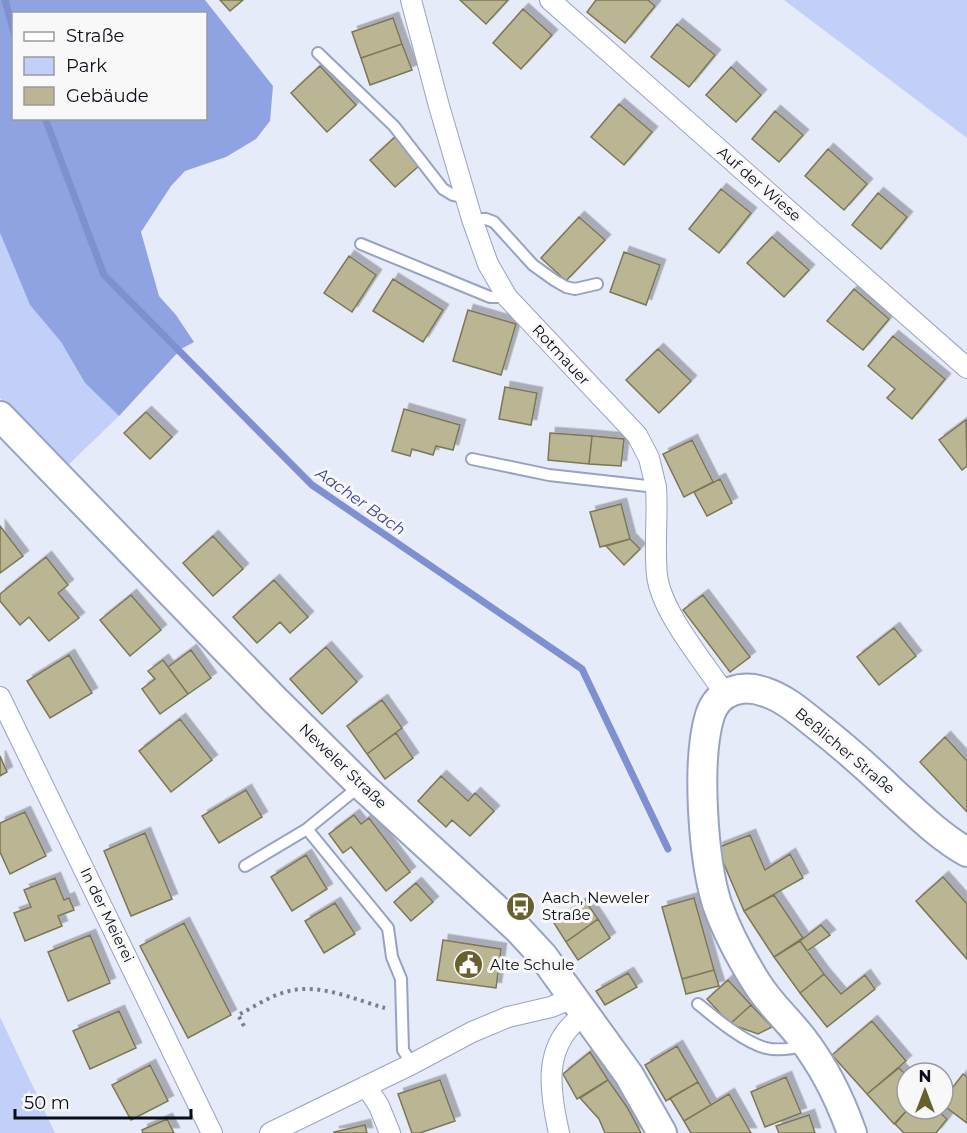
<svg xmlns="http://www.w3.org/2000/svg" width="967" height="1133" viewBox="0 0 967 1133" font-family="Montserrat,sans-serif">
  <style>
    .green { fill: #c1cff9 }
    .forest { fill: #8fa2e2; fill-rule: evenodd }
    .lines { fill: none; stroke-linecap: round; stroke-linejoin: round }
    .stream { stroke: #7e90cf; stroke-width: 7 }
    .building { fill: #bab592; stroke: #7b7756; stroke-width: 1.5; filter: url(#shadow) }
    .service-casing { stroke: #98a2c2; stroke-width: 14 }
    .minor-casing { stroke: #98a2c2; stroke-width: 22 }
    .secondary-casing { stroke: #98a2c2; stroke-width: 32 }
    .path { stroke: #7b808c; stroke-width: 4; stroke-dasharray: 3 4.5; stroke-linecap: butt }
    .service { stroke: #fff; stroke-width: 10 }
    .minor { stroke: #fff; stroke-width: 20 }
    .secondary { stroke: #fff; stroke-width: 28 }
    .labels { text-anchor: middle; stroke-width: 6; stroke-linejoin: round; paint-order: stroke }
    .street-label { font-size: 15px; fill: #0a0e19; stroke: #f8f8f8 }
    .poi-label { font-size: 15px; fill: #0a0e19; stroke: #f8f8f8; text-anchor: start }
    .water-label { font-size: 16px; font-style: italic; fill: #394996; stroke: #f8f8f8 }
  </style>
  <defs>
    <filter id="shadow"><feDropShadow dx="5.5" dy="-5.5" stdDeviation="0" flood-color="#0004"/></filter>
  </defs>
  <rect width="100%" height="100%" fill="#e6ebf9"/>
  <path class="green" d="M784,0h183v138z
    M0,233l30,72 31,37 24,41 34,33 -52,50 -67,-68z
    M0,1017l55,116h-55z"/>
  <path class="forest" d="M0,0h205l68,86 -3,35 -14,18 -30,18 -41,14 -14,15 -30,46 18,64 17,19 18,27 -13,7 -62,67 -34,-33 -24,-41 -31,-37 -30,-72zM14,14h192v104h-192z"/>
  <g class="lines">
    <path class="stream" d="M5,0l9,33
      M45,118l59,157 208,210 270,184 86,180"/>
  </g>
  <path class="building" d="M220,0h23l-13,11z
    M460,0h48l-22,24z
    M596,0h52l7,6 -30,37 -38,-31z
    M523,9l29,26 -31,34 -28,-26z
    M393,18l9,26 -41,14 -9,-26z
    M677,24l38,31 -26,32 -38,-30z
    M402,44l10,26 -42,15 -9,-27z
    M320,66l36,39 -29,27 -36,-39z
    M731,67l30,28 -25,27 -30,-27z
    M619,104l33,28 -28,33 -33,-28z
    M775,111l28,24 -24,27 -27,-23z
    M395,137l25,28 -25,22 -25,-27z
    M828,149l39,35 -23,26 -39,-34z
    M721,189l30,24 -32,40 -30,-24z
    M878,193l29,24 -26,32 -29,-24z
    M579,217l26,23 -39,41 -25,-23z
    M772,237l37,33 -25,27 -37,-34z
    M624,252l36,13 -14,40 -36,-13z
    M349,256l27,19 -24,37 -28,-19z
    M393,279l50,31 -20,32 -50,-31z
    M854,289l35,30 -26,31 -36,-29z
    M468,310l48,14 -15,51 -48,-14z
    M893,336l52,43 -33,40 -25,-21 8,-9 -27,-23z
    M658,349l33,32 -32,32 -33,-33z
    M505,387l32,6 -6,32 -32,-6z
    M404,409l56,16 -7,25 -17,-4 -3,9 -21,-6 -2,7 -18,-5z
    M146,412l26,25 -22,22 -26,-26z
    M966,420l1,46 -5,4 -23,-30z
    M550,433l42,3 -3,28 -41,-4z
    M592,436l32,3 -3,27 -32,-2z
    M692,440l21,42 -29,15 -21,-43z
    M720,479l12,24 -25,13 -13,-24z
    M621,504l9,35 -30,8 -10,-35z
    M0,526l23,30 -23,17z
    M213,536l30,33 -30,27 -30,-33z
    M630,539l10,10 -16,16 -18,-19z
    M46,557l22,28 -10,8 21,25 -30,23 -20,-24 -9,8 -20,-24v-7z
    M274,580l34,37 -18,16 -10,-11 -23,21 -24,-26z
    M131,595l30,35 -31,26 -30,-36z
    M703,595l47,62 -20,15 -47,-62z
    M894,628l22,28 -37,29 -22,-28z
    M326,647l31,35 -35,32 -32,-35z
    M191,650l20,28 -23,16 -20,-27z
    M69,655l23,38 -42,25 -23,-37z
    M163,660l25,34 -28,20 -18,-25 13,-10 -7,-8z
    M382,700l20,28 -35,26 -20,-28z
    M180,719l32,41 -41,32 -32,-41z
    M396,733l17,25 -28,21 -18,-25z
    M945,737l22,24v51l-47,-50z
    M0,756l7,16 -7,4z
    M441,776l27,25 7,-8 19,18 -24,25 -18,-16 -6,7 -28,-26z
    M246,790l16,27 -43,26 -17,-27z
    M25,812l21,44 -36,18 -10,-22v-29z
    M354,815l7,9 8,-6 41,54 -24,19 -35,-44 -8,6 -14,-19z
    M145,833l27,66 -41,17 -27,-65z
    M750,835l15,35 25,-16 13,24 -59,33 -27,-63z
    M306,855l21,34 -35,22 -21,-34z
    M943,877l24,27v55l-51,-58z
    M55,878l9,22 5,-2 5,12 -16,6 4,10 -37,15 -11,-28 17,-6 -7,-17z
    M416,883l17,19 -22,19 -17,-19z
    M774,895l29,43 -29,19 -30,-46z
    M694,898l20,72 -32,9 -20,-72z
    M585,900l13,19 -32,23 -12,-19z
    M335,903l20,31 -31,19 -19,-32z
    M598,919l12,19 -32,22 -12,-18z
    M184,923l47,92 -43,23 -48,-92z
    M821,925l9,10 -23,16 -7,-10z
    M90,935l20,48 -42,18 -20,-49z
    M443,940l58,9 -5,39 -59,-8z
    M800,941l24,33 -24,19 -26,-36z
    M714,970l5,16 -33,8 -4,-15z
    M628,973l9,14 -32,18 -9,-14z
    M824,974l17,20 24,-19 10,14 -48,38 -27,-34z
    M728,980l23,25 -21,19 -23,-25z
    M751,1005l21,22 -14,7 -28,-10z
    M119,1011l17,37 -46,21 -17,-38z
    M872,1021l34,40 -39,33 -35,-39z
    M677,1046l21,36 -32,19 -21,-36z
    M590,1052l18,28 -31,19 -14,-25z
    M150,1065l18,36 -37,19 -19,-35z
    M899,1068l8,8 1,33 -14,15 -27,-30z
    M963,1074l4,3v46l-24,-18v-5z
    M786,1077l15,36 -36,14 -14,-35z
    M440,1080l15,41 -35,12h-8l-14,-39z
    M608,1080l19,27 14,26h-36l-6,-14 -19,-21z
    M698,1082l13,23 -27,16 -14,-23z
    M729,1094l22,39h-60l-7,-12z
    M908,1109h28l11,10 -11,14h-32l-9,-9z
    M809,1115l6,18h-36l-3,-7z
    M167,1119l7,14h-31l-1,-3z
    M365,1125l2,8h-33v-1z"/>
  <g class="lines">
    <defs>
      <path id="service" d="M318,53l76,73 49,63 10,6 13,3
        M472,219h14l8,3 39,43 21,15 12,7 9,2 22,-5
        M361,244l129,53h17
        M472,459l77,16 107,12
        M307,829l81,99 4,29 9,22 2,71 9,14
        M245,866l62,-37 54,-44
        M698,1004c17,14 47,39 68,44 12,3 25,1 38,-2"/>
      <path id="minor" d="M411,0l28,106 33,113 16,45 19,33 130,138 12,23 7,29c2,29 -2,59 1,88 4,37 47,87 68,119
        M550,0l417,368
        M0,697l212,436
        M366,1086l13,20 11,27
        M270,1133l142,-69 60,-32 36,-15 43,-10 22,-9
        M559,1133c-10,-44 -17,-90 26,-119"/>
      <path id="secondary" d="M0,416l273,282 88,87 157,144 25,27 86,119 33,58
        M852,1133c-12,-34 -29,-68 -51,-96 -14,-18 -31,-33 -43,-52 -16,-25 -31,-53 -41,-81 -14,-45 -21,-144 -7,-189 8,-25 33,-31 55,-23 19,6 35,20 50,32 27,21 53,44 78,68 23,21 47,45 74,60"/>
    </defs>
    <use href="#service" class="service-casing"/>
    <use href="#minor" class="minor-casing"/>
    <use href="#secondary" class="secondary-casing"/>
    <path class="path" d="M244,1026l-6,-11c16,-8 33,-20 51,-24 31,-8 67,9 96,17"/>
    <use href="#service" class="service"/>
    <use href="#minor" class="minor"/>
    <use href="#secondary" class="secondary"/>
  </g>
  <defs>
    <symbol id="bus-disc" viewBox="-11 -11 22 22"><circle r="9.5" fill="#68602d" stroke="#f8f8f8"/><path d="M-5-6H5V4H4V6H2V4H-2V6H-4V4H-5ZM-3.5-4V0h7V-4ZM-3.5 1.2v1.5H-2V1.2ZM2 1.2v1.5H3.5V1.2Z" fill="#fff"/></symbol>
    <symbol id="civic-disc" viewBox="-11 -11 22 22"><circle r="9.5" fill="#68602d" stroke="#f8f8f8"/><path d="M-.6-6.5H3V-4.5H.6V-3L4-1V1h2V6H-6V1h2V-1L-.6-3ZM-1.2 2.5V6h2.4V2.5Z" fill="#fff"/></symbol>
  </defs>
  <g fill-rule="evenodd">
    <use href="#bus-disc" x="504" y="890" width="33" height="33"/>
    <use href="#civic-disc" x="452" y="948" width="33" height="33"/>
  </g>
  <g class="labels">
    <g class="street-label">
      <text transform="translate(759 184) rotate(41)" y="5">Auf der Wiese</text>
      <text transform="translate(561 355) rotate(47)" y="5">Rotmauer</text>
      <text transform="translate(845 751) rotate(40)" y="5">Beßlicher Straße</text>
      <text transform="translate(343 766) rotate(44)" y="5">Neweler Straße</text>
      <text transform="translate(107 915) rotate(64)" y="5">In der Meierei</text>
    </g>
    <g class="poi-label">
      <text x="542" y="903">Aach, Neweler<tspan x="542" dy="17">Straße</tspan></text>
      <text x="490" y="970">Alte Schule</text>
    </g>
    <g class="water-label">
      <text transform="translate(361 501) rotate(35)" y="6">Aacher Bach</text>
    </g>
  </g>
  <rect x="12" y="12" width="195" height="108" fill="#f8f8f8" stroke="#999a9f" stroke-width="1.5"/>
  <rect x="24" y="32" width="30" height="9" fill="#ffffff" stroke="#999a9f" stroke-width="1.5"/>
  <text x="66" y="42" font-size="18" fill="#0a0e19">Straße</text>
  <rect x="24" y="57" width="30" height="18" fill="#c1cff9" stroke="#999a9f" stroke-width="1.5"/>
  <text x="66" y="72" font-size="18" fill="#0a0e19">Park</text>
  <rect x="24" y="87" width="30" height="18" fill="#bab592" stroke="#999a9f" stroke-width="1.5"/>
  <text x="66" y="102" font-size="18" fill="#0a0e19">Gebäude</text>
  <g transform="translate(925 1091)"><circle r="28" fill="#f8f8f8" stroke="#999a9f" stroke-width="1.5"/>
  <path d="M0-4.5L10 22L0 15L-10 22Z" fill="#68602d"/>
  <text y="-9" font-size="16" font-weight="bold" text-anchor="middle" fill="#0a0e19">N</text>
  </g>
  <path d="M15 1109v9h176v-9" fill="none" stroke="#0a0e19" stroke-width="3"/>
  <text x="24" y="1109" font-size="18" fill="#0a0e19" stroke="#f8f8f8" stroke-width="4.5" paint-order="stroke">50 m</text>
</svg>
